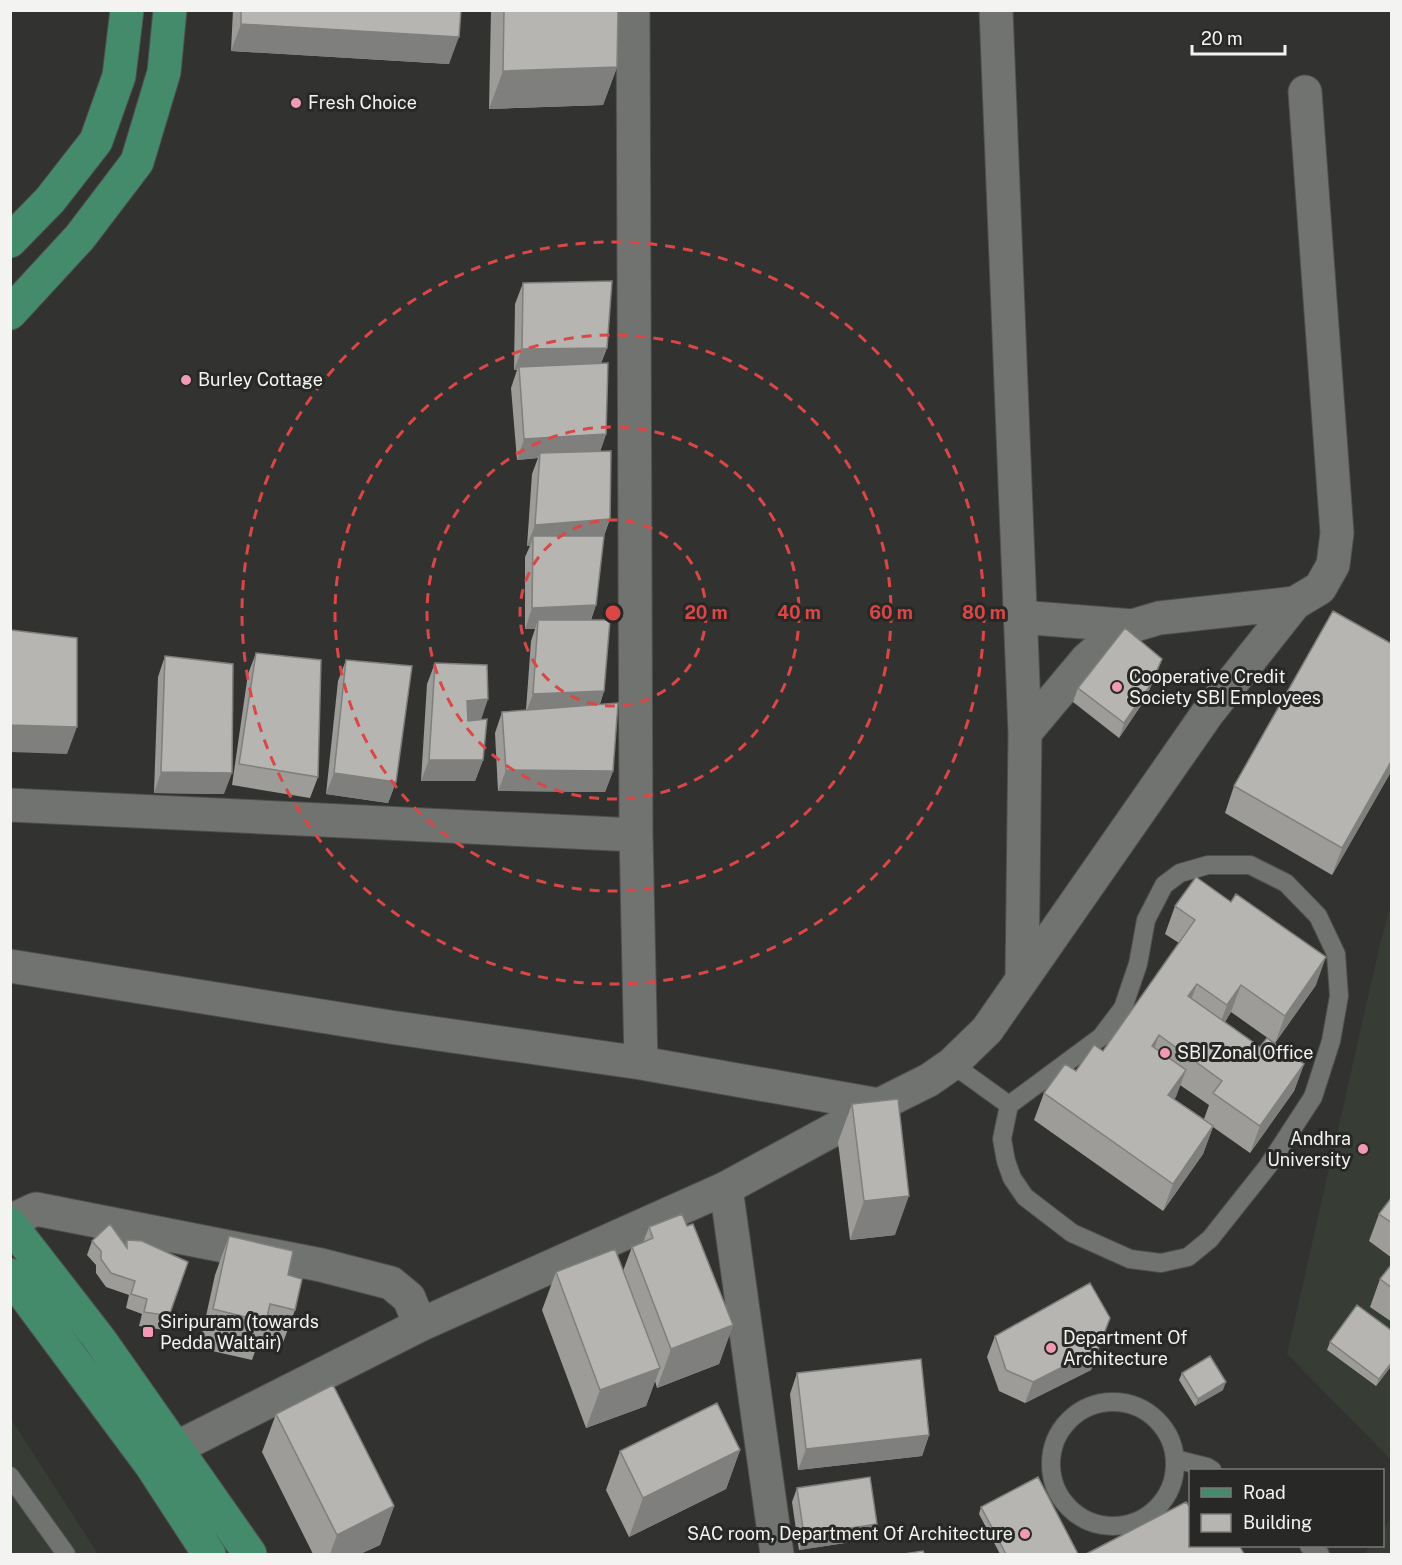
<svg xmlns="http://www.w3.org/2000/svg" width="1402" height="1565" viewBox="0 0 1402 1565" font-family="'Public Sans',sans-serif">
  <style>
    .built { fill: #373c34 }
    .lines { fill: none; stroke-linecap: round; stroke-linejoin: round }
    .lane-casing { stroke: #4e4f4d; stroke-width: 20 }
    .street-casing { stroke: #4e4f4d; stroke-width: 35 }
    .primary-casing { stroke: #4e4f4d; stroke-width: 35 }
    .lane { stroke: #717370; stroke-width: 18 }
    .street { stroke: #717370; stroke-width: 33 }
    .primary { stroke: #438b6b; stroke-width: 33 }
    .wall { fill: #9d9c99; fill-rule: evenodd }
    .shaded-wall { fill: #7f7f7d }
    .building { fill: #b6b5b2; stroke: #7f7f7d; stroke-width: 1.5 }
    .ring { fill: none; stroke: #da4746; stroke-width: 3; stroke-dasharray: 10 8 }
    .poi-dot { fill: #f09ab6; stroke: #282927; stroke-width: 2 }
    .labels { text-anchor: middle; stroke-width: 6; stroke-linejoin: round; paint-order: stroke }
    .poi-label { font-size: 18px; fill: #f3f4f2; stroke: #282927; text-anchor: start }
    .centre { fill: #da4746; stroke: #282927; stroke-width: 3 }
    .ring-label { font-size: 18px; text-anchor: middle; font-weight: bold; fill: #da4746; stroke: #282927; stroke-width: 6; stroke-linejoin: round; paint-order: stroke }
  </style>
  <rect width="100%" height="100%" fill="#323331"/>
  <path class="built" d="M1391,904v556l-104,-106 93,-410z
    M11,1419l87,135h-87z
    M1391,1517v37h-27l6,-8h12l1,-17z"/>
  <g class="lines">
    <defs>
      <path id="lane" d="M952,1064l57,41 92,-68 22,-29 15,-44 8,-44 18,-35 16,-12 28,-8h42l36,18 32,33 18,38 3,42 -8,45 -18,56 -45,69 -58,73 -22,18 -27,6 -31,-4 -58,-26 -47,-36 -13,-19 -6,-17 -4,-22 7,-34
        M1051 1464a62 62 0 1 1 124 0a62 62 0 1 1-124 0Z
        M1175,1459l32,8 5,3
        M10,1476l56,78
        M1309,1546l11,8"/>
      <path id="street" d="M633,10l3,825 5,228 238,42 -153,83
        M996,10l29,723
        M1020,617l113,9
        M10,805l626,30
        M10,966l380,61 251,36
        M1022,978l3,-245 62,-74 35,-30 37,-11 136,-15
        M879,1105l50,-25 23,-16 35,-34 220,-316 88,-111 25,-15 13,-23 4,-32 -32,-441
        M10,1221l26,-12 285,56 70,18 18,15 11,27
        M152,1464l24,-16 244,-123 306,-137 51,366"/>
      <path id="primary" d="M10,241l40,-41 46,-59 23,-65 8,-66
        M10,313l70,-76 57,-75 27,-90 6,-62
        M10,1224l90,116 150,214
        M10,1275l141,190 58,89"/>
    </defs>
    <use href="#lane" class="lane-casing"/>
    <use href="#street" class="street-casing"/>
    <use href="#primary" class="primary-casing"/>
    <use href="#lane" class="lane"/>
    <use href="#street" class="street"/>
    <use href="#primary" class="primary"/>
  </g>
  <path class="wall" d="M233,10h228l-12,54 -218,-13z
    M491,10h127l-1,57 -14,38 -114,4z
    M523,283l84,65 -6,15 5,71 -6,18 10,67 -6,17 -8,69 -5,15 13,71 -4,13 13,67 -8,21 -107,-1 -3,-58 7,-21 24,-2 5,-69 4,-12h-10v-72l5,-11h-3l5,-72 6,-16 -21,2 -6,-72 6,-18h-3l1,-66z
    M1392,644v126l-60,105 -107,-62 9,-27z
    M256,653l62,124 -8,21 -78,-13 16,-111z
    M165,656l59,138 -70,-1 4,-116z
    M346,660l50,122 -8,21 -62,-9 12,-113z
    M435,663l46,57 2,40 -8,21h-54l6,-97z
    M1157,673l-13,28 -25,37 -46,-36 5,-14z
    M1175,906l141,79 -41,58 -44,-31 -6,10 35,25 44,17 -10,27 -44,62 -37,-26 -10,27 -40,57 -129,-91 10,-27 59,-42 76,-108 -14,-9zM1180,1085l29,20 -5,14 -30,-20z
    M852,1104l43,131 -45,5 -12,-98z
    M1392,1197v61l-23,-17 10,-27z
    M687,1226l46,99 -14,39 -62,24 -2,-7 -9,25 -60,22 -44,-118 14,-38 67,-1 9,-24 11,-4 6,-16z
    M229,1236l59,39 7,35 -14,38 -23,-5 -6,17 -53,-12 16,-73z
    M127,1240l42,76 -5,14 -25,-4 3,-12 -16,-6 3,-13 -23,-8 -10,-14v-8l-9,-10 5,-14 33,4z
    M1392,1264v58l-22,-15 10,-28z
    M1110,1318l-19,52 -66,33 -26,-12 -12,-34 8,-21z
    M1330,1342l62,23 -16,21 -49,-36z
    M797,1373l132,62 -7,21 -124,14 -8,-76z
    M1182,1373l41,17 -28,16 -16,-26z
    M276,1414l118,92 -14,39 -20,9h-47l-51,-102z
    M740,1450l-14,39 -97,48 -23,-47 14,-39z
    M797,1488l74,51 -72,11 -7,-48z
    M981,1507l97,47h-78l-21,-40z"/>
  <path class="shaded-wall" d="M241,24l218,13 -10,27 -218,-13z
    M617,67l-14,38 -114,4 14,-38z
    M607,348l-8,21 -80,-2 -2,3h-3l8,-21z
    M606,434l-7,21 -59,-2 -2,5 -21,2 7,-21z
    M610,519l-8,21 -69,-4 -3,10h-3l8,-21z
    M596,605l-8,21 -50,-6 -3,9h-10l7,-21z
    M1162,659l-5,14 -13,28 -25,37 5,-15z
    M604,691l-7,21 -72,3 8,-21z
    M488,699l-7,21 -22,2 8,-21z
    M10,725l67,2 -10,27 -57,-2z
    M429,760h54l-8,21h-54z
    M1392,760v10l-60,105 10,-27z
    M506,770l107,1 -8,21 -107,-1z
    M161,772l71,1 -8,21 -70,-1z
    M334,773l62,9 -8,21 -62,-9z
    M1326,957l-10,28 -41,58 10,-27z
    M1197,984l-10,27 1,-15z
    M1241,985l-10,27 -14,20 10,-27z
    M1159,1035l-10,28 3,-17z
    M1304,1064l-10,27 -44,62 10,-27z
    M1186,1070l-10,27 -18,25 10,-27z
    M1213,1126l-10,28 -40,57 10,-27z
    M909,1196l-14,39 -45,5 14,-39z
    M733,1325l-14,39 -62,24 14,-39z
    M1098,1349l-7,21 -66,33 8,-21z
    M1392,1362v3l-16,21 3,-7z
    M660,1368l-14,38 -60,22 14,-38z
    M1226,1382l-3,8 -28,16 3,-7z
    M929,1435l-7,21 -124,14 8,-21z
    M740,1450l-14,39 -97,48 14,-39z
    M394,1506l-14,39 -20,9h-30l7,-19z
    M877,1524l-6,15 -72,11 5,-15z"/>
  <path class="building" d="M241,10h220l-2,27 -218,-13z
    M504,10h114l-1,57 -114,4z
    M612,281l-5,67 -85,1 1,-66z
    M608,363l-2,71 -82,5 -5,-72z
    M611,451l-1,68 -75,6 5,-72z
    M533,536h71l-8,69 -64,3z
    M1333,611l59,33v116l-50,88 -108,-62z
    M538,620h72l-6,71 -71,3z
    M1125,628l37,31 -13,28 -25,36 -46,-35z
    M11,630l66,8v89l-67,-2z
    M256,653l65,7 -3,117 -79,-13z
    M165,656l68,8 -1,109 -71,-1z
    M346,660l66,6 -16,116 -62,-9z
    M435,663l52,2 1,34 -21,2 1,20 19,-2 -4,41h-54z
    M618,703l-5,68 -107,-1 -4,-58z
    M1196,877l35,25 5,-8 90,63 -41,59 -44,-31 -14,20 -30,-21 -9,12 72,51 7,-9 37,26 -44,62 -47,-33 9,-12 -63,-46 -7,11 34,24 -18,25 45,31 -40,58 -129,-91 21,-29 11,7 18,-26 9,6 92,-131 -20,-14z
    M898,1099l11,97 -45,5 -12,-97z
    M1392,1197v26l-13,-9z
    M682,1214l5,12 6,-2 40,101 -62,24 -39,-102 21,-9 -4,-11z
    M110,1224l17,24v-8l15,1 46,21 -19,54 -25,-4 3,-13 -16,-5 4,-13 -24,-8 -10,-14v-8l-9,-10z
    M229,1236l64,15 -5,24 14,4 -7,31 -25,-6 -4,18 -53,-13z
    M615,1249l45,119 -60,22 -44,-118z
    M1392,1264v24l-12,-9z
    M1090,1283l20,35 -12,31 -65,33 -27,-12 -11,-34z
    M1357,1305l35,26v31l-13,17 -49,-37z
    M1210,1356l16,26 -28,17 -16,-26z
    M921,1359l8,76 -123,14 -9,-76z
    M333,1385l61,121 -57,29 -61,-121z
    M717,1403l23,47 -97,48 -23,-47z
    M870,1477l7,47 -73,11 -7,-47z
    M1038,1477l40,77h-72l-25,-47z
    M1186,1502l5,7v36h48l5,9h-158z
    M923,1551l1,3h-20z"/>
  <g class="ring">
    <circle cx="613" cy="613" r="93"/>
    <circle cx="613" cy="613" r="186"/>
    <circle cx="613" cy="613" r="278"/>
    <circle cx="613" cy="613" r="371"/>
  </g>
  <g class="poi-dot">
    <circle cx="296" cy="103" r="6"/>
    <circle cx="186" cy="380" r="6"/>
    <circle cx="1117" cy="687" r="6"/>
    <circle cx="1165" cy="1053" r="6"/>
    <circle cx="1363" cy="1149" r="6"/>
    <rect x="142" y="1326" width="12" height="12" rx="3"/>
    <circle cx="1051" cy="1348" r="6"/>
    <circle cx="1025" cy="1534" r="6"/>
  </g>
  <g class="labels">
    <g class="poi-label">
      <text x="308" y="109">Fresh Choice</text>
      <text x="198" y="386">Burley Cottage</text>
      <text x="1129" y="683">Cooperative Credit<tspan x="1129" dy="21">Society SBI Employees</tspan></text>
      <text x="1177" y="1059">SBI Zonal Office</text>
      <text x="1351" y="1145" text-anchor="end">Andhra<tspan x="1351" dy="21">University</tspan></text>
      <text x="160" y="1328">Siripuram (towards<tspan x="160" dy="21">Pedda Waltair)</tspan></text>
      <text x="1063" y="1344">Department Of<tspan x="1063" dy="21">Architecture</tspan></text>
      <text x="1013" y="1540" text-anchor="end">SAC room, Department Of Architecture</text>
    </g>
  </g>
  <circle cx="613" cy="613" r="9" class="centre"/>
  <g class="ring-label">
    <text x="706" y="619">20 m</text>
    <text x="799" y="619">40 m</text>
    <text x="891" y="619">60 m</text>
    <text x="984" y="619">80 m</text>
  </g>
  <rect width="1402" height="1565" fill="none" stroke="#f3f4f2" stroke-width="24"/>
  <rect x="1189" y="1469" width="195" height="78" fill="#282927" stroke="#797a78" stroke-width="1.5"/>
  <rect x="1201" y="1488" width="30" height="9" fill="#438b6b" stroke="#797a78" stroke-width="1.5"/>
  <text x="1243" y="1499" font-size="18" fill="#f3f4f2">Road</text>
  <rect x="1201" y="1514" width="30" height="18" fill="#b6b5b2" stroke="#797a78" stroke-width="1.5"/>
  <text x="1243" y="1529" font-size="18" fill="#f3f4f2">Building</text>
  <path d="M1192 45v9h93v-9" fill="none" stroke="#f3f4f2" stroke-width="3"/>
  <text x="1201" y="45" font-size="18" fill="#f3f4f2" stroke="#282927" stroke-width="4.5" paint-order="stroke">20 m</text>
</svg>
